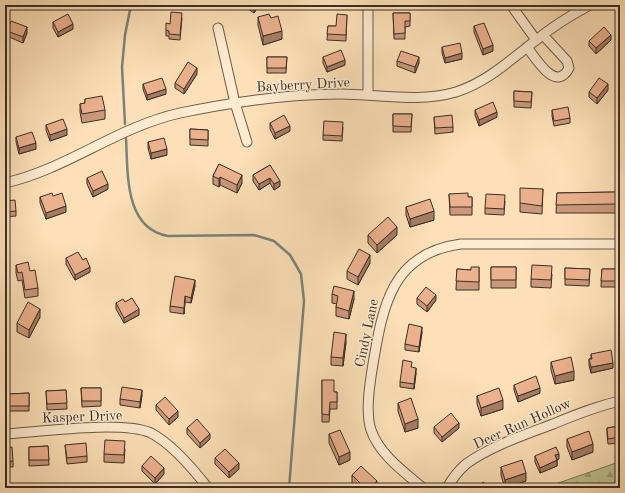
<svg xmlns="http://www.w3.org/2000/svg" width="625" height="493" viewBox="0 0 625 493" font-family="'Old Standard TT',serif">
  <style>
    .forest { fill: url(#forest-firs); stroke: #7c785c }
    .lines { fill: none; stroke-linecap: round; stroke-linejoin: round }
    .stream { stroke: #78837c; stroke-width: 2.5 }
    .minor-casing { stroke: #6c5a4c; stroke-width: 11 }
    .minor { stroke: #feebd0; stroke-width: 9 }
    .wall { fill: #cb997a; stroke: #3b2e28 }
    .shaded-wall { fill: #a57d63; stroke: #3b2e28 }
    .building { fill: #ecb28e; stroke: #3b2e28 }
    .labels { text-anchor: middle; stroke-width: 3; stroke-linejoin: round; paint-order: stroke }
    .street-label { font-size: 14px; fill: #3b2e28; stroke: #feebd0 }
  </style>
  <defs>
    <pattern id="forest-firs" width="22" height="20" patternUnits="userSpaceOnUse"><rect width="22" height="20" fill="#bec28f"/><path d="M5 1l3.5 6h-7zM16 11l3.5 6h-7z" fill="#9c9e75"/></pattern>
  </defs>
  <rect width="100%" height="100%" fill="#fde0b7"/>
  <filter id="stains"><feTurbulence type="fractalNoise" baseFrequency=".005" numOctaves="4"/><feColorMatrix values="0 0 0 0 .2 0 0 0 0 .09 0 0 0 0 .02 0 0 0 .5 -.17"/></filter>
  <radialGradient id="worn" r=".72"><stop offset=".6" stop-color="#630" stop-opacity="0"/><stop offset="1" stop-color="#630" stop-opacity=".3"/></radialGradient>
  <path class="forest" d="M620,462v26h-76l72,-25z"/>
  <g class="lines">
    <path class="stream" d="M125,124l-3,-57 3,-32 6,-30
      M126,138c2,35 -2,90 42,98l86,-1 20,6 16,14 11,19 3,27 -15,187"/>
    <defs>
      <path id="minor" d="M511,5l25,35
        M218,28l17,75 12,39
        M527,47c9,12 29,46 42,21l-2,-7 -24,-26
        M368,95v-90
        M5,183c62,-14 112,-56 175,-70 53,-11 106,-19 160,-19 38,0 79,9 116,-2 31,-10 53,-31 79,-51 17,-14 36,-26 55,-36
        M5,434c34,-2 117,-14 146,-1 21,11 43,37 57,55
        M423,488c-19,-16 -44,-34 -52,-58 -6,-18 -1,-48 2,-66 10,-59 19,-111 88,-120h159
        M447,488c5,-9 11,-17 19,-24 25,-18 58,-29 87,-40 22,-9 44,-18 67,-23"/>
    </defs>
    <use href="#minor" class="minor-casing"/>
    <use href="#minor" class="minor"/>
  </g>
  <path class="wall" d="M245,5h14l-5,8 -9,-6z
    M393,13h17v13l-5,1v12h-11z
    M347,15l-1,26 -19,-1 1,-14h8z
    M258,17l13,1 11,21 -19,6 -5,-20z
    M182,18l-2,22 -11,-1v-3h-3v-6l4,-6z
    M53,22l20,7 -15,8 -5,-9z
    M474,26l19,25 -10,4 -9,-23z
    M7,31l20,2 -4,10 -16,-7z
    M611,40l-15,14 -7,-8v-5z
    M442,47l20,12 -17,4 -3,-10z
    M267,57h20l-1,16h-19z
    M323,57l22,8 -18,7 -4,-9z
    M397,61l22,2 -4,10 -18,-7z
    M197,74l-13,20 -9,-6v-5z
    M143,84l23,10 -19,6 -4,-11z
    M608,90l-11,14 -8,-7v-5z
    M514,91l18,1 -1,16 -17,-1z
    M85,99l20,11v9l-23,4 -2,-11v-8l5,-1z
    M475,110l22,7 -18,9 -4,-11z
    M552,110l18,8v5l-16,3 -2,-10z
    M393,114h19l-1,18h-18z
    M434,117l19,10v5l-18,2z
    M270,123l20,8 -15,8 -5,-10z
    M46,125l21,10 -17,6 -4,-11z
    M343,127l-1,14 -19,-1v-5z
    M190,129l18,1v16l-18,-1z
    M16,137l20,12 -17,5 -3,-12z
    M148,142l19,13 -16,4 -3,-11z
    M219,164l23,19 -5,10 -17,-8 -1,2 -6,-3v-8z
    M270,165l10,21 -6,4 -4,-7 -11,7 -6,-9v-6z
    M87,178l21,11 -15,8 -6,-13z
    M543,189l-1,25 -22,-2v-9z
    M616,192v21h-60l1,-20z
    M449,194l19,3h4v18h-22z
    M53,196l13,16 -20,7 -6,-16v-6z
    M5,201l11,10v5l-11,1z
    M505,201l-1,14 -19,-1v-6z
    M406,207l28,13 -24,7 -4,-12z
    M368,235h29l-20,18 -9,-10z
    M66,258l17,2 7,12 -15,8 -9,-16z
    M370,263l-12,22 -11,-6v-8z
    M16,265l22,23v8l-13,2 -3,-18 -4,1 -2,-8z
    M479,267v23h-23l1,-21 14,1z
    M491,267h25v21h-25z
    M565,268l25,1 -1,17 -24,-1z
    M602,269h18v18h-19z
    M552,274l-1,14 -20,-1v-8z
    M195,286l-4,17 -6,-1 -1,12 -14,-2v-6z
    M332,294l22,5 -5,20 -13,-3v-9l1,-3 -5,-1z
    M417,298l19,2 -9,12 -10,-8z
    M125,302l14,13 -15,8 -8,-14v-6z
    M40,317l-11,21 -12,-6v-9z
    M422,332l-3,20 -14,-2v-6z
    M346,342l-3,24 -12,-1v-8z
    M591,354l22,14 -22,5 -2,-8v-6h2z
    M551,362l23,18 -19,4 -4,-14z
    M416,373l-2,16 -14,-2v-5z
    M322,380l12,12h3v17h-7l-1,13h-7z
    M514,385l26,8 -22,9 -4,-12z
    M81,388h20v18l-19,1z
    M66,390l1,19 -20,1 -1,-19z
    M29,393v18h-20v-17z
    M142,395l-2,13 -20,-3v-6z
    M477,396l26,13 -22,7 -4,-12z
    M398,403l20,25 -13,4 -7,-21z
    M156,405l22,12 -9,8 -13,-15z
    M620,423v20l-12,1 -1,-10v-6l13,-2z
    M434,427l25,1 -17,14 -8,-9z
    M187,428l23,11 -10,9 -13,-14z
    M329,434l21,26 -11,5 -10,-22z
    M567,439l26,13 -21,8 -5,-13z
    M65,445l22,11v6l-20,2z
    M48,446l1,19 -20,1v-19z
    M5,448l8,13v6h-8z
    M125,449l-1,14 -20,-1v-8z
    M535,456l24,3 -2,1v6l-17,7 -5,-11z
    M215,458l24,11 -10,9 -14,-14z
    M142,466l22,8 -9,10 -13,-13z
    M501,467l25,14 -21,7 -4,-13z
    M352,475l25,13h-21l-4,-4z"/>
  <path class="shaded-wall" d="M254,5h5l-5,8z
    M73,24v5l-15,8v-5z
    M27,27v6l-4,10v-6z
    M282,31v8l-19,6v-9z
    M611,35v5l-15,14v-6z
    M493,45v6l-10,4v-6z
    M462,53v6l-17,4v-5z
    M419,57v6l-4,10v-6z
    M345,60v5l-18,7v-5z
    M197,68v6l-13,20v-5z
    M608,84v6l-11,14v-6z
    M166,89v5l-19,6v-5z
    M497,112v5l-18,9v-6z
    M290,126v5l-15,8v-6z
    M67,129v6l-17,6v-6z
    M36,143v6l-17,5v-6z
    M167,149v6l-16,4v-6z
    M242,175v8l-5,10v-8z
    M220,177v8l-1,2v-8z
    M270,178v5l-11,7v-6z
    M280,181v5l-6,4v-6z
    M108,184v5l-15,8v-6z
    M66,206v6l-20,7v-6z
    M434,211v9l-24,7v-8z
    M397,227v8l-20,18v-8z
    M370,255v8l-12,22v-8z
    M90,267v5l-15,8v-5z
    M195,280v6l-4,17v-5z
    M354,291v8l-5,20v-8z
    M436,295v5l-9,12v-6z
    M185,296v6l-1,12v-6z
    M40,309v8l-11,21v-8z
    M139,309v6l-15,8v-5z
    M422,327v5l-3,20v-5z
    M346,334v8l-3,24v-8z
    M7,340v8l-2,1v-8z
    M613,363v5l-22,5v-6z
    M416,368v5l-2,16v-5z
    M574,371v9l-19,4v-8z
    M540,388v5l-22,9v-6z
    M142,390v5l-2,13v-6z
    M503,400v9l-22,7v-8z
    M178,411v6l-9,8v-6z
    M418,419v9l-13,4v-8z
    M459,423v5l-17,14v-5z
    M210,434v5l-10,9v-5z
    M593,444v8l-21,8v-8z
    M350,452v8l-11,5v-8z
    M559,454v5l-4,2v-6z
    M557,460v6l-17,7v-5z
    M239,463v6l-10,9v-6z
    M164,468v6l-9,10v-6z
    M526,473v8l-21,7v-8z
    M377,481v7h-7z"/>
  <path class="building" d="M171,12l11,1 -2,22 -11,-1v-3l-3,-1v-7l4,1z
    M393,13h17v8h-5v12l-11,1z
    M68,14l5,10 -15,8 -5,-10z
    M269,14l2,4 7,-2 4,15 -19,5 -5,-19z
    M337,14l10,1 -1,20 -19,-1 1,-8h8z
    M11,21l16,6 -4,10 -16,-6z
    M484,23l9,22 -10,4 -9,-23z
    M604,27l7,8 -15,13 -7,-7z
    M460,43l2,10 -17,5 -3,-11z
    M341,50l4,10 -18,7 -4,-10z
    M401,51l18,6 -4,10 -18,-6z
    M267,57h20l-1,11h-19z
    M188,62l9,6 -13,21 -9,-6z
    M162,78l4,11 -19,6 -4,-11z
    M599,78l9,6 -11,14 -8,-6z
    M514,91l18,1 -1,10 -17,-1z
    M102,96l3,14 -23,4 -2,-10 5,-1v-4z
    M493,102l4,10 -18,8 -4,-10z
    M568,107l2,11 -16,3 -2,-11z
    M393,114h19l-1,13 -18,-1z
    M284,115l6,11 -15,7 -5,-10z
    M452,115l1,12 -18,1 -1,-11z
    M63,119l4,10 -17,6 -4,-10z
    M324,121l19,1 -1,14 -19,-1z
    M190,129l18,1v10l-18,-1z
    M32,132l4,11 -17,5 -3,-11z
    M164,138l3,11 -16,4 -3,-11z
    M219,164l23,11 -5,10 -17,-8 -1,2 -6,-3z
    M270,165l10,16 -6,3 -4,-6 -11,6 -6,-9z
    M102,171l6,13 -15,7 -6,-13z
    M520,188l23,1 -1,17 -22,-3z
    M616,192v12l-60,1 1,-12z
    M52,193l1,3 9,-3 4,13 -20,7 -6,-16z
    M468,193v4h4v10h-22l-1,-13z
    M486,194l19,1 -1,14 -19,-1z
    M430,199l4,12 -24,8 -4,-12z
    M15,200l1,11 -11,1v-11z
    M388,217l9,10 -20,18 -9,-10z
    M359,249l11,6 -12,22 -11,-6z
    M78,252l5,8 3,-2 4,9 -15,8 -9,-17z
    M28,262l2,9 5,-1 3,18 -13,2 -3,-18 -4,1 -2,-8z
    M532,265l20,1 -1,14 -20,-1z
    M471,267h8v15l-23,-1 1,-12 14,1z
    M491,267h25v13h-25z
    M565,268l25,1 -1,11 -24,-1z
    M602,269h18v12h-19z
    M175,276l20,4 -4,18 -6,-2 -1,12 -14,-2z
    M334,286l20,5 -5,20 -13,-4 2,-11 -6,-2z
    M426,287l10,8 -9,11 -10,-8z
    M132,298l7,11 -15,9 -8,-15 7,-4 2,3z
    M28,302l12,7 -11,21 -12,-7z
    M409,324l13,3 -3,20 -14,-3z
    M334,332l12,2 -3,24 -12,-1z
    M5,333l2,7 -2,1z
    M611,350l2,13 -22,4 -2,-8h3l-1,-5z
    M571,357l3,14 -19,5 -4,-14z
    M403,360l9,2 -1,5 5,1 -2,16 -14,-2z
    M536,376l4,12 -22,8 -4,-11z
    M322,380h12v12h3v10h-7l-1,13 -7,-1z
    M122,387l20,3 -2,12 -20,-3z
    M81,388h20v13h-19z
    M499,388l4,12 -22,8 -4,-12z
    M66,390l1,13 -20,1 -1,-13z
    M29,393v13h-20v-12z
    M165,397l13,14 -9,8 -13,-14z
    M411,398l7,21 -13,5 -7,-21z
    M451,413l8,10 -17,14 -8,-10z
    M197,419l13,15 -10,9 -13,-15z
    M620,426v11l-12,2 -1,-11z
    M340,430l10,22 -11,5 -10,-23z
    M589,431l4,13 -21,8 -5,-13z
    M105,440l20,1 -1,14 -20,-1z
    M86,443l1,13 -20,2 -2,-13z
    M48,446l1,14h-20v-13z
    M12,447l1,14 -8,1v-14z
    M556,447l3,7 -4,1 2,5 -17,8 -5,-12z
    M225,449l14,14 -10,9 -14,-14z
    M151,456l13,12 -9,10 -13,-12z
    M522,460l4,13 -21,7 -4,-13z
    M361,466l16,15 -7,7h-5l-13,-13z
    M483,482l8,6h-13z"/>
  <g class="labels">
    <g class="street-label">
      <text transform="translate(303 84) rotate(-3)" y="5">Bayberry Drive</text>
      <text transform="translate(366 333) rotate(-78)" y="5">Cindy Lane</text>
      <text transform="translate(82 416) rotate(-2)" y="5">Kasper Drive</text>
      <text transform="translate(522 423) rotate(-24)" y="5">Deer Run Hollow</text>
    </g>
  </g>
  <rect width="625" height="493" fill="none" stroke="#fde0b7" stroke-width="20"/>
  <rect x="6" y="6" width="613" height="481" fill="none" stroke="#3b2e28" stroke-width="2"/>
  <rect x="10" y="10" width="605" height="473" fill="none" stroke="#3b2e28"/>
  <rect width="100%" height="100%" filter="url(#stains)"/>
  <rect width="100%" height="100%" fill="url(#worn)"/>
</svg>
